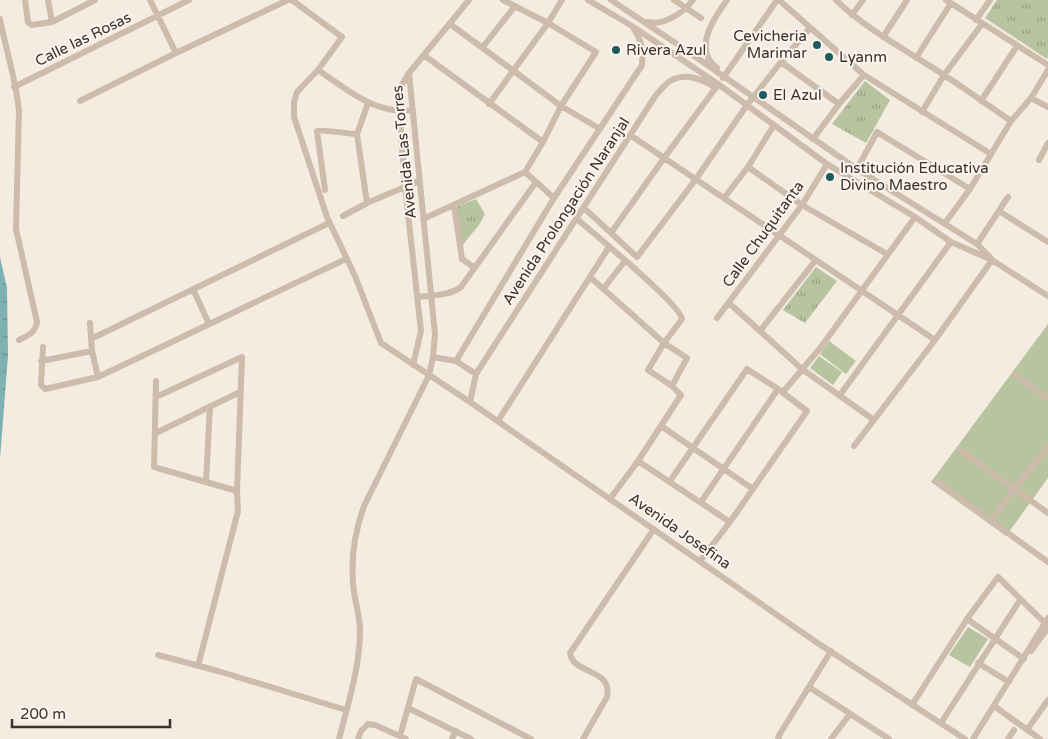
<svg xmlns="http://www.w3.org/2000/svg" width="1048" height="739" viewBox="0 0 1048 739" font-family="'Varela Round',sans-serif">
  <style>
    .grass { fill: #b8c4a0 }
    .park { fill: url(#park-tufts) }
    .water { fill: url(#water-ripples) }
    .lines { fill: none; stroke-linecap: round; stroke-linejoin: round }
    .minor { stroke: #cdbbac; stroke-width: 6 }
    .poi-dot { fill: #1f5a5e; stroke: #fbf5ee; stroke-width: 2 }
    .labels { text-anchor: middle; stroke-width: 4; stroke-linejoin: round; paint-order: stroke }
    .poi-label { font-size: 15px; fill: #3b302b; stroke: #fbf5ee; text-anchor: start }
    .street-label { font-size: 15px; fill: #3b302b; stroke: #fbf5ee }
  </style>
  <defs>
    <pattern id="park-tufts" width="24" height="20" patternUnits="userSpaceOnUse" patternTransform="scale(1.25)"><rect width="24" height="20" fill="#b8c4a0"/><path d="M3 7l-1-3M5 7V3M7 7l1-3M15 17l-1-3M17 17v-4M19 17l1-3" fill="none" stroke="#97a083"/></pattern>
    <pattern id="water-ripples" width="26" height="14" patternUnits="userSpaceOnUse" patternTransform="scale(1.25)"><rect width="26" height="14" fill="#7fb0b2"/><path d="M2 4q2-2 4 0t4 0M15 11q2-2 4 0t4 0" fill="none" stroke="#699091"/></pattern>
  </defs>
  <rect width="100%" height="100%" fill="#f4ebe1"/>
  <path class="grass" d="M1048,324v154l-42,58 -75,-54z
    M829,341l27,20 -10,13 -26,-20z
    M819,356l23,16 -9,13 -23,-17z
    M968,627l20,12 -18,28 -21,-12z"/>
  <path class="park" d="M997,0h51v57l-1,2 -62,-41z
    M865,81l25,19 -24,43 -34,-19z
    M476,199l9,15 -6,11 -18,22 -5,-40z
    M816,267l21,14 -32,42 -22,-13z"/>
  <path class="water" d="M0,257l7,31 1,67 -8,104z"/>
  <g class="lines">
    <path class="minor" d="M25,0l3,22 4,3 20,-3 43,-22
      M48,0l4,22
      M150,0l26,53
      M292,0l50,37 -24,33 -21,22 -3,10v15l33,100 28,59 26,67 89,59 346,240 149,97
      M503,0l45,23 48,29 -35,54 -18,36 -18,30 29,26
      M588,0l44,26 86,58 109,80 88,53 36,25 41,18 56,36
      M611,0l69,46 177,123 120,75 13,13
      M674,0l27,18
      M779,0l85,75 127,79
      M836,0c32,31 72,51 108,75 23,15 45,31 67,46
      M946,0l102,65
      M852,15l11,-15
      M0,19c6,31 16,61 19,92l-3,118 21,93c-2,11 -8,13 -18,18
      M976,20l14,-20
      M647,22c17,4 36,-9 46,-22
      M450,24l111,82 39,23
      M883,37l24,-37
      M482,48l33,-42
      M425,56l118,86
      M916,58l35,-55
      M781,62l58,42
      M717,68c-25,-19 -3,-50 10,-68
      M318,70c30,20 57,45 95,40
      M723,78l54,-78
      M14,87l175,-87
      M1031,98l17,9
      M80,101l96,-48 112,-53
      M981,101l36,-55
      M489,104l59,-81 14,-23
      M922,112l22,-37 38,-51
      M630,135l305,205
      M813,139l26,-35 25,-29
      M1039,160l9,-17
      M748,167l54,38 85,49
      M857,169l20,-37 93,57
      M325,190l-8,-59c5,-2 31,3 40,3
      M724,198l24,-31 26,-42
      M367,203l-10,-69 11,-31
      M454,205l8,54 13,9
      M584,208l53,49 59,-78 51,-74 34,-43 29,-34
      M999,211l49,31
      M343,216l24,-13 52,-22
      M423,219l102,-47
      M577,219c16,14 104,86 105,100l-18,24 23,15 -15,28
      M945,223l25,-34 41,-68 20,-23 17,-28
      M611,233l53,-75 53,-72
      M977,244l31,-47
      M590,277l74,66 -16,27 24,16 9,9 -43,66 -28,38
      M193,289l16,35
      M603,289l22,-28
      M418,297c14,-2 31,-1 43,-10l75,-105
      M729,303l73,66 72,51
      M717,318l85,-113 25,-41
      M90,323l2,28 6,26
      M760,331l55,-70
      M91,339l238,-116
      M43,347l-2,38 4,4 53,-12 248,-118
      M433,357l23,4 20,13
      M41,361l51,-10
      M456,361l98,-163 88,-133c1,-15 0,-24 -8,-36
      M413,365l8,-34 -16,-145 -7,-95 11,-18 60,-73
      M1015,374l33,25
      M156,381l-2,86 83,24
      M783,392l38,-45 94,-130
      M840,395l111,-153
      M156,397l86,-40 -5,134 1,20 -40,155
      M470,402l6,-28 180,-279c4,-4 9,-11 14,-14 16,-9 32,-2 46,7
      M498,421l111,-174
      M661,426l92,63
      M156,433l84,-41
      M854,446l81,-106 57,-80
      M960,450l88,63
      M638,461l92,61
      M670,481l77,-112 31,20 29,22 -77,111 -30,39
      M206,482l4,-76
      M937,482l111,80
      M701,502l77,-113
      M990,521l58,-75
      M967,619l57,40
      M1031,651l17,-23
      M158,655l60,16 128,39
      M978,663l31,19
      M809,687l80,52
      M912,705l55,-86 31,-42 50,49
      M994,706l46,33
      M408,708l63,31
      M941,723l79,-123
      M1027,730l21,-30
      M400,736l16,-57 115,60
      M339,739c9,-35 21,-72 21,-109 0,-12 -4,-25 -6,-38 -4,-29 0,-58 10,-86l65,-131 4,-18 2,-23 -26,-261
      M358,739l3,-8 7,-7 7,1 31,14
      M452,739l4,-8
      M583,739l24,-42c6,-29 -34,-22 -37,-44l84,-124
      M779,739l-1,-2 53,-86
      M831,739l19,-25
      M973,739l75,-121
      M1008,739l6,-9"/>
  </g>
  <g class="poi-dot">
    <circle cx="817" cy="45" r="5"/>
    <circle cx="616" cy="50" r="5"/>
    <circle cx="829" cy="57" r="5"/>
    <circle cx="763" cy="95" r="5"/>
    <circle cx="830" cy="177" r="5"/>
  </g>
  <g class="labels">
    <g class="poi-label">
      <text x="807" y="41" text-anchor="end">Cevicheria<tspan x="807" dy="17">Marimar</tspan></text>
      <text x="626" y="55">Rivera Azul</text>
      <text x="839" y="62">Lyanm</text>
      <text x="773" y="100">El Azul</text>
      <text x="840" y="173">Institución Educativa<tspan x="840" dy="17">Divino Maestro</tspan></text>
    </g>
    <g class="street-label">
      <text transform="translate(83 39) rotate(-26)" y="5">Calle las Rosas</text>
      <text transform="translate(404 152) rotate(-96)" y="5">Avenida Las Torres</text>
      <text transform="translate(566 211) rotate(-57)" y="5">Avenida Prolongación Naranjal</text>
      <text transform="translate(763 234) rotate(-54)" y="5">Calle Chuquitanta</text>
      <text transform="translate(680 531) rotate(35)" y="5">Avenida Josefina</text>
    </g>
  </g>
  <path d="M12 719v8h158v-8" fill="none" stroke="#3b302b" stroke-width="2.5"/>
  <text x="20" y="719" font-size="15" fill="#3b302b" stroke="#fbf5ee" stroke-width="4" paint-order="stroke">200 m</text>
</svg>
